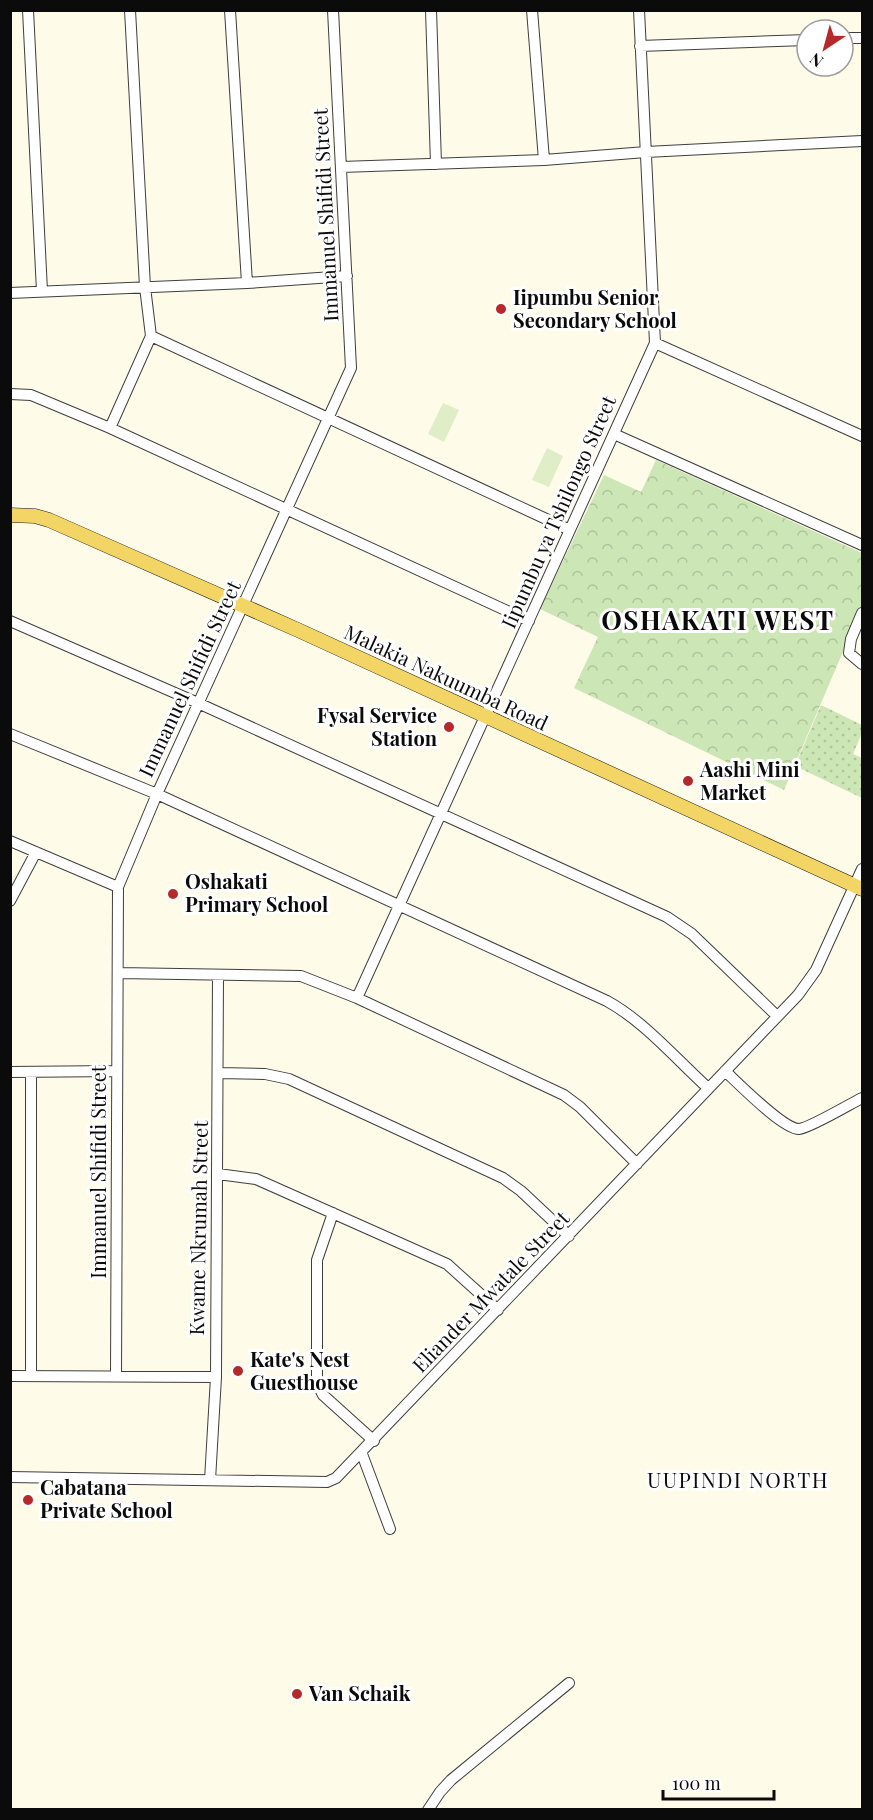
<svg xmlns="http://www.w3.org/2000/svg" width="873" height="1820" viewBox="0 0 873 1820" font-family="'Playfair Display',serif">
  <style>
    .grass { fill: url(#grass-dots) }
    .park { fill: url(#park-crowns) }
    .pitch { fill: #dfeec7 }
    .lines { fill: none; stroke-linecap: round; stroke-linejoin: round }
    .minor-casing { stroke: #3e3e3e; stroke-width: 12 }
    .major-casing { stroke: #1c1c1c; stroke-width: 15 }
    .minor { stroke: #fff; stroke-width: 10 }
    .major { stroke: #f3d565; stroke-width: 14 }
    .poi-dot { fill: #b42a2b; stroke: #fff; stroke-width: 2 }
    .labels { text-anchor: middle; stroke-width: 6; stroke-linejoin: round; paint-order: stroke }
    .street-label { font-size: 20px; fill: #0b0b0b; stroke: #fff }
    .poi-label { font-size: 20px; font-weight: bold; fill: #0b0b0b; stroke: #fff; text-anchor: start }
    .neighbourhood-label { font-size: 21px; letter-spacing: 1.5px; fill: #0b0b0b; stroke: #fff }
    .district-label { font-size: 26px; font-weight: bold; letter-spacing: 1.5px; fill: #0b0b0b; stroke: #fff }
  </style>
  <defs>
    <pattern id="grass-dots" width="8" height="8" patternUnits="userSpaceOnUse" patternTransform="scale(1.5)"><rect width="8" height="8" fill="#cde6b5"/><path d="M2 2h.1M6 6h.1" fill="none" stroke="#afc49a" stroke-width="1.8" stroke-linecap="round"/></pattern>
    <pattern id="park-crowns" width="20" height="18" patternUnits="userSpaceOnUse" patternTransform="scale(1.5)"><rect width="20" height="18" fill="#cde6b5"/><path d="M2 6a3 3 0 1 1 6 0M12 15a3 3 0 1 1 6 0" fill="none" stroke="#afc49a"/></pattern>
  </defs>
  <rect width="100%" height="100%" fill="#fefbe9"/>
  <path class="grass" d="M821,705l41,20v8l-9,21 9,4v40l-67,-32z"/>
  <path class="park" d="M656,460l206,93v54l-78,183 -210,-102 24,-51 -58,-28 64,-134 37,17z"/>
  <path class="pitch" d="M443,403l16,7 -15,32 -16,-8z
    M547,448l16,8 -14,31 -17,-7z"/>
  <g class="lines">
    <defs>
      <path id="minor" d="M28,10l14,281
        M130,10l15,277 6,49 419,194
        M230,10l17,273
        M431,10l5,154
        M532,10l12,150
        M843,38h19
        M640,46l167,-6
        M341,167l203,-7 102,-8 216,-11
        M10,293l237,-10 100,-7
        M655,343l207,93
        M10,394l21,1 79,33 419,193
        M110,428l41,-92
        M614,434l248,111
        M862,613l-11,26 -2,14 13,11
        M10,621l188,82 469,214 25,17 85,82
        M10,734l147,60 450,207c38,21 69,58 101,87
        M10,841l108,46
        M10,901l26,-49
        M118,973l183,3 56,22 207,97 16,12 57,57
        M357,998l298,-655 -16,-333
        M725,1071c13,12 58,58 74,58 11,-1 51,-25 63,-31
        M10,1072l107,-1
        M31,1072v304
        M219,1073l46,1 24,5 214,99 18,13 48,45
        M218,1174l38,5 191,85 51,46
        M333,1213l-16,47v117l2,10 4,8 51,46
        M10,1376l206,1
        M116,1376l2,-489 39,-93 194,-426 -18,-358
        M362,1454l28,75
        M10,1477l317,5 9,-4 462,-483 18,-25 46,-101
        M210,1480l6,-103 2,-401
        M428,1810l12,-18 11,-12 118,-97"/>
      <path id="major" d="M10,515l25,1 14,4 249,110 564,259"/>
    </defs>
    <use href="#minor" class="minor-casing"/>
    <use href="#major" class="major-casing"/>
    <use href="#minor" class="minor"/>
    <use href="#major" class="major"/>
  </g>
  <g class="poi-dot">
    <circle cx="501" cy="309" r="6"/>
    <circle cx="449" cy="727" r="6"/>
    <circle cx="688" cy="781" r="6"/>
    <circle cx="173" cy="894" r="6"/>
    <circle cx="238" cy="1371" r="6"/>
    <circle cx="28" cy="1500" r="6"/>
    <circle cx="297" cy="1694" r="6"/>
  </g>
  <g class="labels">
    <g class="street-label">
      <text transform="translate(326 215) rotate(-93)" y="7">Immanuel Shifidi Street</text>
      <text transform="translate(559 512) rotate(-66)" y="7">Iipumbu ya Tshilongo Street</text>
      <text transform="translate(446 678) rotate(25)" y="7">Malakia Nakuumba Road</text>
      <text transform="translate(190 679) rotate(-65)" y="7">Immanuel Shifidi Street</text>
      <text transform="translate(99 1172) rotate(-90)" y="7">Immanuel Shifidi Street</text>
      <text transform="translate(199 1228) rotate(-89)" y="7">Kwame Nkrumah Street</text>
      <text transform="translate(491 1292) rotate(-46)" y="7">Eliander Mwatale Street</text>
    </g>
    <g class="poi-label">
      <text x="513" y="305">Iipumbu Senior<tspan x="513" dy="23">Secondary School</tspan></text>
      <text x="437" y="723" text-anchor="end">Fysal Service<tspan x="437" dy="23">Station</tspan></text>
      <text x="700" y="777">Aashi Mini<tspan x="700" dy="23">Market</tspan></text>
      <text x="185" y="889">Oshakati<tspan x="185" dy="23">Primary School</tspan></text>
      <text x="250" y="1367">Kate's Nest<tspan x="250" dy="23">Guesthouse</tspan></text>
      <text x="40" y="1495">Cabatana<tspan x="40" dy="23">Private School</tspan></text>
      <text x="309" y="1701">Van Schaik</text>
    </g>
    <g class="neighbourhood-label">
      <text x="738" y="1488">UUPINDI NORTH</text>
    </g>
    <g class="district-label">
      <text x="718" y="630">OSHAKATI WEST</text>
    </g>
  </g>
  <rect width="873" height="1820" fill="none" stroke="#0b0b0b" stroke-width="24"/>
  <g transform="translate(825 48) rotate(216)"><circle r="28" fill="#ffffff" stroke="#9d9d9d" stroke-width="1.5"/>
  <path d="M0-4.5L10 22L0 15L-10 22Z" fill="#b42a2b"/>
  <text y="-9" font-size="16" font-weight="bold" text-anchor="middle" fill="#0b0b0b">N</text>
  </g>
  <path d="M663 1790v9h111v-9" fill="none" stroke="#0b0b0b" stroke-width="3"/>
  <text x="672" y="1790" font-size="18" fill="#0b0b0b" stroke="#ffffff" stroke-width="4.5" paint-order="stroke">100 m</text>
</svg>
